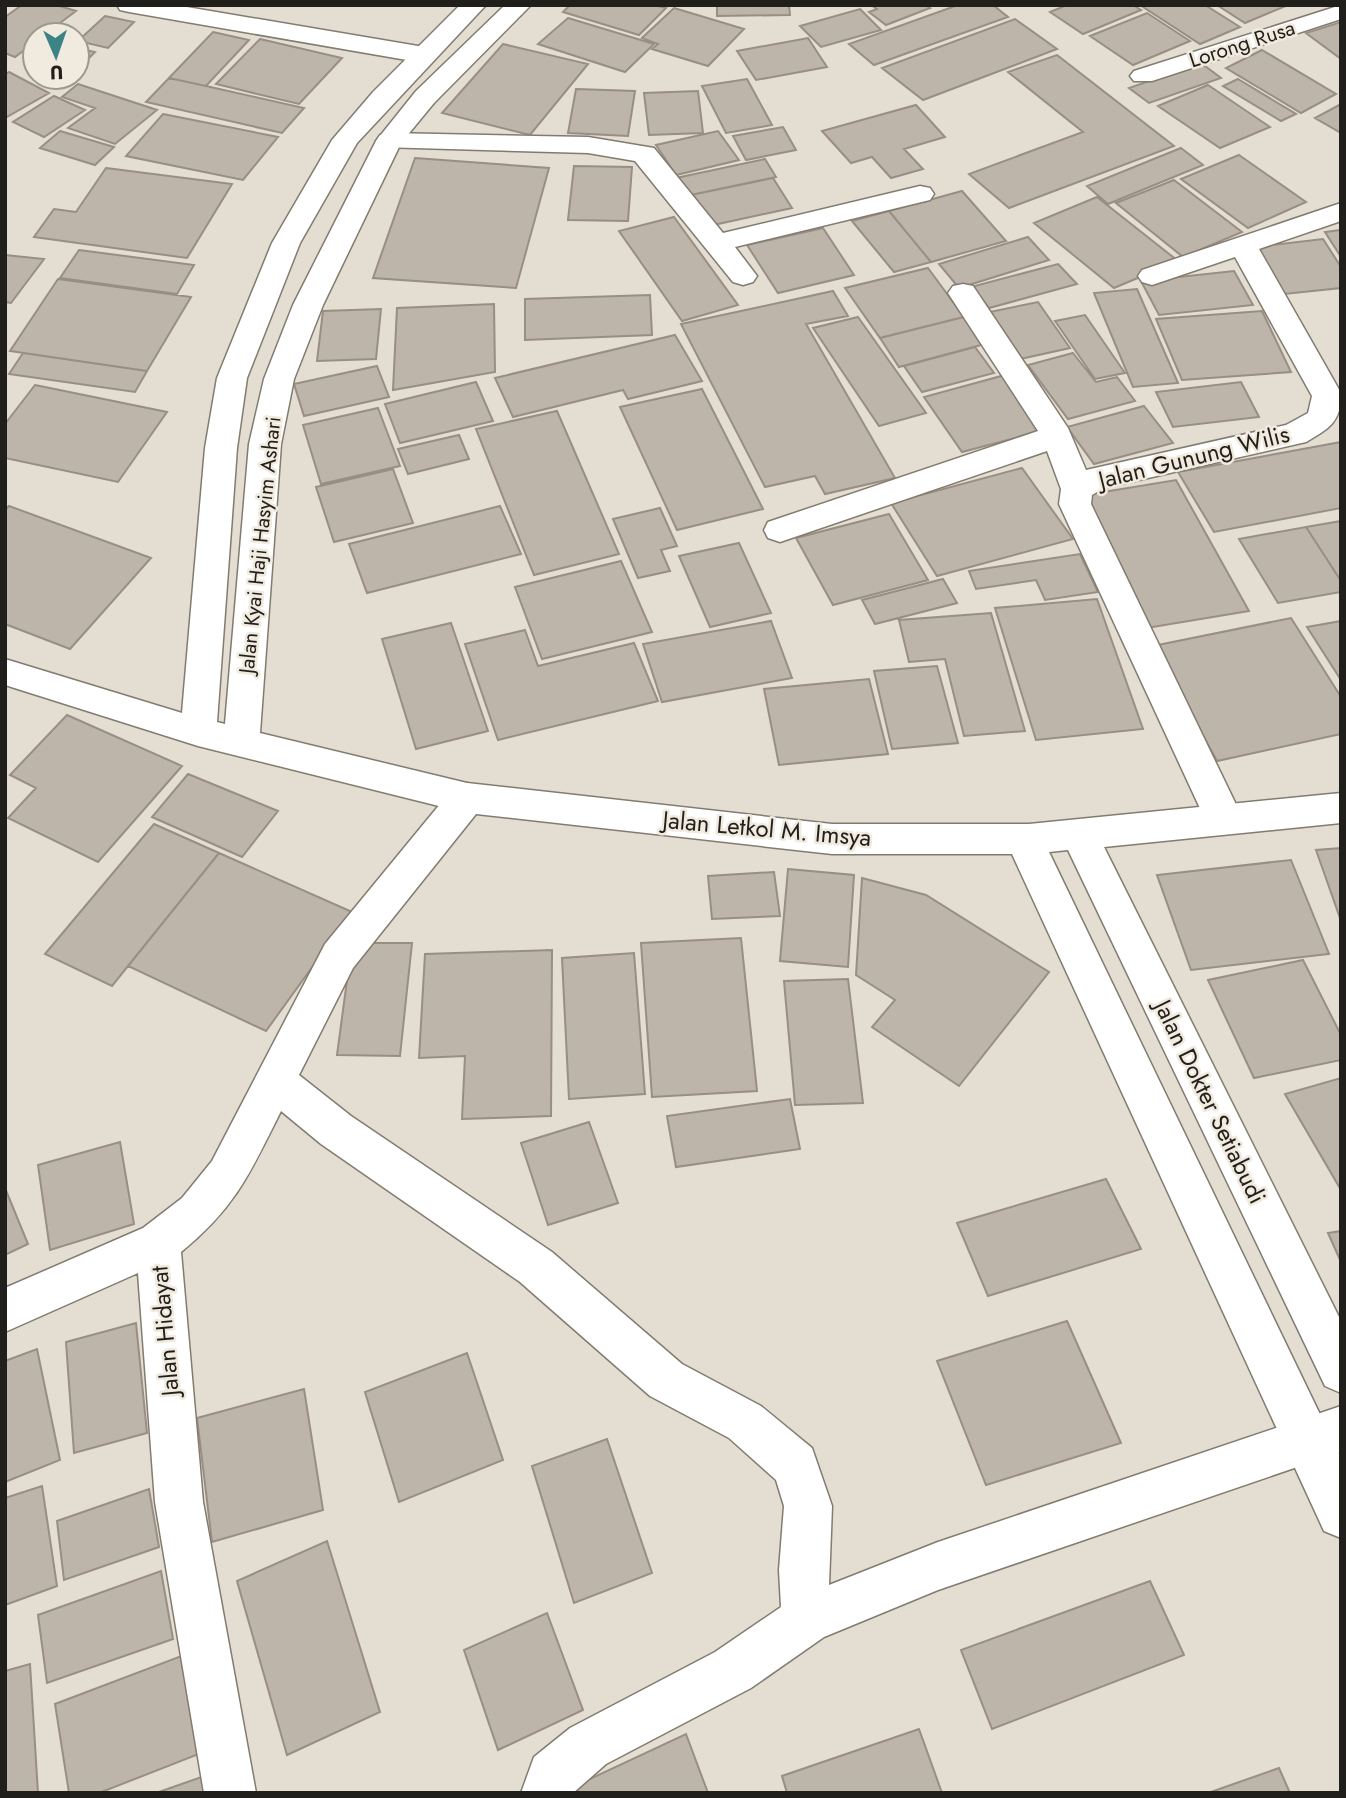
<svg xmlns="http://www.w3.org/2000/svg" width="1346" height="1798" viewBox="0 0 1346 1798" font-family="Jost,sans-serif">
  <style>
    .building { fill: #beb5aa; stroke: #988e84; stroke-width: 2 }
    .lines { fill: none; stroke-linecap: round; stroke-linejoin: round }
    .street-casing { stroke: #827b70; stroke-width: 3 }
    .secondary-casing { stroke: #827b70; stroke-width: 3 }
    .street { fill: #fff; fill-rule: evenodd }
    .secondary { fill: #fff; fill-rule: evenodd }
    .labels { text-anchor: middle; stroke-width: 5; stroke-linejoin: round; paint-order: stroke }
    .far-street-label { font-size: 21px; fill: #211f1b; stroke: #f1eade }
    .street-label { font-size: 24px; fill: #211f1b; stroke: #f1eade }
  </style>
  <rect width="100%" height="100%" fill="#e4ddd1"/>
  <path class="building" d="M22,5h34l20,6 -32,24h-9v7l-20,15 -10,-4v-36z
    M570,5h84l12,3 -27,27 -76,-23z
    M717,5h72l1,10 -73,1z
    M871,5h54l5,3 -44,17 -17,-13 8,-3z
    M958,5h35l15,12 -134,48 -25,-21z
    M1067,5h66l8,5 -58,24 -33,-22z
    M1140,5h65l35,22 -40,17z
    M1217,5h71l-43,18z
    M674,8l70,21 -36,37 -56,-17 6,-5 -16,-6z
    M860,9l21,21 -60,17 -21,-21z
    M1147,13l43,28 -57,24 -43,-29z
    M105,16l29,6 -26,26 -30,-7z
    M568,18l86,26 -29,28 -87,-28z
    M1015,19l42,30 -134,51 -41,-32z
    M1341,22v37l-35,-26z
    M213,32l36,8 -43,46 -37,-8z
    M808,38l19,29 -71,13 -19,-29z
    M260,39l82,19 -43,46 -83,-20z
    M503,44l85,20 -58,71 -88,-22z
    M77,48l18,4 -18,18z
    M1262,50l74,44 -35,19 -75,-45z
    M1057,55l117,91 -165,62 -40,-34 114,-42 -75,-60z
    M1201,63l20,15 -72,25 -20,-15z
    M9,72l40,21 -44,25v-44z
    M169,78l37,8 98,22 -22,25 -136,-31z
    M747,79l25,46 -46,8 -24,-47z
    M1238,79l58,35 -15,7 -58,-35z
    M78,84l79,26 -42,34 -47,-16 27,-20 -33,-11z
    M1208,85l62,42 -50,21 -62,-42z
    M576,89l59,2 -7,45 -60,-3z
    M698,91l5,42 -54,2 -5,-42z
    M54,96l31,14 -41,27 -31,-15z
    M1341,104v29l-26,-15z
    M916,105l29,32 -41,12 19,20 -32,9 -19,-21 -21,6 -29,-32z
    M163,114l115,23 -35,43 -117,-24z
    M783,127l13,23 -50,10 -13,-24z
    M60,131l54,16 -19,18 -55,-17z
    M718,131l21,29 -63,15 -20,-30z
    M1181,148l22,17 -95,39 -21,-18z
    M1239,155l67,47 -58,26 -67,-49z
    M415,158l134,10 -33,120 -143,-10z
    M765,159l11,18 -90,19 -10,-18z
    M574,166l58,1 -4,54 -60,-1z
    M106,168l126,16 -45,74 -153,-21 20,-28 22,3z
    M773,178l19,30 -88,19 -18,-31z
    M1174,180l68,52 -59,25 -67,-54z
    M962,191l44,50 -75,21 -42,-51z
    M1097,197l81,64 -64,27 -80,-65z
    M889,211l42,51 -37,10 -42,-51z
    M674,217l64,88 -56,16 -63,-90z
    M823,228l31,47 -76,18 -31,-48z
    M1341,230v27l-16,-25z
    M1028,237l21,23 -90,28 -20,-24z
    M1323,239l18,28v21l-57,6 -28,-47z
    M79,250l115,15 -17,29 -117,-16z
    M5,255l39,4 -33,44 -6,-1z
    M1058,264l19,20 -88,24 -18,-21z
    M928,268l36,49 -84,21 -35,-50z
    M1234,271l19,34 -94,10 -18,-34z
    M58,279l133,18 -44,74 -137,-20z
    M1137,289l41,94 -45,4 -39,-94z
    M833,291l15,25 -42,8 89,154 -70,16 -10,-18 -50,11 -84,-163z
    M650,295l2,40 -127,5v-41z
    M1038,302l32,46 -50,11 -30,-47z
    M494,304l1,68 -102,18 4,-82z
    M381,309l-5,50 -59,2 6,-50z
    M1262,311l29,61 -109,8 -26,-61z
    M1085,315l40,58 -30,6 -40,-58z
    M858,317l68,96 -47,13 -66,-98z
    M964,317l21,27 -86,23 -19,-29z
    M675,335l27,46 -74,18 -5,-9 -110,27 -18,-39z
    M975,347l19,26 -72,19 -18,-26z
    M23,353l124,18 -12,21 -126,-18z
    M1073,353l23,29 21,-5 18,24 -67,18 -40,-54z
    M377,366l12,31 -85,19 -10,-32z
    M1005,375l41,55 -84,22 -38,-55z
    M476,382l17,39 -93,22 -15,-39z
    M1241,382l18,35 -86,10 -17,-35z
    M35,385l132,27 -49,70 -113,-24v-34z
    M702,389l61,120 -86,21 -57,-123z
    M1144,406l29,37 -79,21 -27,-37z
    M378,408l22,58 -79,18 -18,-59z
    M557,411l62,143 -85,21 -58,-146z
    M459,435l10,24 -61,15 -10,-25z
    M1341,442v66l-127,24 -36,-60z
    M1022,468l51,71 -136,37 -46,-73z
    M393,469l20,54 -79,19 -18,-55z
    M1176,480l73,131 -102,17 -68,-132z
    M9,506l142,52 -81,91 -65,-25v-114z
    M500,506l21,48 -154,39 -18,-49z
    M660,508l17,38 -16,4 9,21 -32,7 -25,-59z
    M889,514l39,66 -95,25 -37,-67z
    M1341,521v60l-35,-54z
    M1306,527l35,54v11l-63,11 -39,-64z
    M739,543l32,70 -61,14 -31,-71z
    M1080,554l18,38 -53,8 -9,-20 -60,9 -7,-18z
    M621,561l31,71 -110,27 -27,-72z
    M943,579l14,24 -82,21 -13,-24z
    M1097,599l46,130 -107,11 -41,-132z
    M991,613l34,118 -61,5 -19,-77 -36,3 -10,-42z
    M1291,618l50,79v37l-124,27 -64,-115z
    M771,621l21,57 -130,24 -19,-58z
    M1341,621v59l-34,-53z
    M451,623l37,108 -72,18 -34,-110z
    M525,630l13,36 96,-23 24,58 -160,39 -33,-96z
    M937,666l21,77 -66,6 -18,-78z
    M869,679l19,75 -109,11 -15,-76z
    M67,715l115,51 -84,96 -90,-44 28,-30 -26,-13z
    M188,774l90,37 -36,46 -90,-40z
    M154,824l65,29 -107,133 -67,-32z
    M1341,848v73l-25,-71z
    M219,853l133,59 -86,119 -138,-65z
    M1291,860l38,94 -138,16 -34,-95z
    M788,869l66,6 -6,92 -68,-6z
    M774,872l6,44 -68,3 -4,-43z
    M862,878l64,17 123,77 -90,114 -87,-59 23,-27 -39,-25z
    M741,938l16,153 -105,6 -11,-154z
    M352,943h60l-12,113 -63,-1z
    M552,950l-1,166 -89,3 3,-63 -46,2 6,-104z
    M634,953l11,141 -76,5 -7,-141z
    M1303,960l38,75v25l-87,18 -46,-98z
    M848,979l15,124 -68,2 -11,-124z
    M1341,1078v112l-56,-96z
    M790,1099l10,50 -124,18 -9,-51z
    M589,1122l29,81 -70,22 -27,-82z
    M120,1142l14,82 -84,26 -12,-85z
    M1106,1179l35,70 -153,47 -31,-73z
    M5,1188l23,56 -23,11z
    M1341,1231v31l-13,-29z
    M1067,1321l54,122 -135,42 -49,-124z
    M136,1323l11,110 -73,20 -8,-111z
    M37,1349l23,111 -55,22v-121z
    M467,1353l36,107 -104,42 -34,-110z
    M304,1389l19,121 -111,32 -15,-124z
    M607,1439l45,134 -78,30 -42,-137z
    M42,1486l15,100 -52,19v-107z
    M149,1489l10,58 -95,33 -7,-59z
    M327,1541l53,171 -93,43 -50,-174z
    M161,1571l12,68 -126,44 -9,-68z
    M1150,1581l34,74 -192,74 -31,-79z
    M547,1613l36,97 -85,40 -34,-100z
    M184,1655l20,97 -105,41h-30l-14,-89z
    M30,1664l8,129h-33v-122z
    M919,1729l23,64h-155l-5,-17z
    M686,1734l22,59h-148z
    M1279,1768l11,25h-82z
    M213,1773l3,20h-60z"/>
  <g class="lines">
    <defs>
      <path id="street" d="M117,5h58l249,42 9,3 4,5 -4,5 -9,3 -295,-51 -9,-2z
        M1341,5v14l-189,62h-18l-4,-5 4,-5z
        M389,133l199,4 66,11 69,85 197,-47 10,2 4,6 -4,6 -195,47 22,29 -4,6 -10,3 -10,-3 -98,-121 -47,-8 -208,-6 -4,-6 4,-6z
        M1341,203v18l-82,28 82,144c0,29 -11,35 -35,49l-202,46 -12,7 -1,9 152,315 -6,11 -13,4 -13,-4 -6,-11 -146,-315 2,-15 -14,-38 -267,91 -12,-4 -4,-8 4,-8 270,-91 -90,-138 5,-7 10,-2 10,2 95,142 18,42 200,-45 22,-12 4,-17 -77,-139 -83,28 -10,-3 -4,-6 4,-6z
        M467,783l13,4 5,11 -5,11 -127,159 -54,107 52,41 201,136 130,112 79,42 51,42 20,58 -3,79 109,-43 403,-136v46l-403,138 -114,47 -73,51 -145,76 -33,29h-52l13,-36 36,-29 145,-76 66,-45 -2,-37 5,-64 -8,-26 -47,-42 -79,-42 -130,-114 -199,-138 -40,-33c-31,62 -45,96 -100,141l22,250 53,291h-52l-49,-291 -17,-229 -133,59v-44l138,-60 39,-30 30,-37 113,-217 129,-157z"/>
      <path id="secondary" d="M460,5h26l-129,138 -57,100 -53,135 -10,70 -20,274 8,2 24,-280 15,-65 29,-74 83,-164 40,-50 89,-86h26l-97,98 -33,40 -78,162 -29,74 -13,65 -21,289 207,50 365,41h197l312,-31v30l-237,24 237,474v72l-16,-7 -257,-536 -19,2 292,606v80l-17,-7 -312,-677h-180l-365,-41 -269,-67 -193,-61v-26l177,54 23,-265 12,-70 55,-135 60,-103 41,-48z"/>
    </defs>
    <use href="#street" class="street-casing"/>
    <use href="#secondary" class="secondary-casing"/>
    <use href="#street" class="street"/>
    <use href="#secondary" class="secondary"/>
  </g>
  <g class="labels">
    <g class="far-street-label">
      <text transform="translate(1242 44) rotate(-18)" y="7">Lorong Rusa</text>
      <text transform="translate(260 545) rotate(-84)" y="7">Jalan Kyai Haji Hasyim Ashari</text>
    </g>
    <g class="street-label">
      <text transform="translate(1194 457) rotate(-14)" y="8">Jalan Gunung Wilis</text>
      <text transform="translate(767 829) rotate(5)" y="8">Jalan Letkol M. Imsya</text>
      <text transform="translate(1210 1102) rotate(64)" y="8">Jalan Dokter Setiabudi</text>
      <text transform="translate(165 1331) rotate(-95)" y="8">Jalan Hidayat</text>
    </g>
  </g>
  <rect width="1346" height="1798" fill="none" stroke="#211f1b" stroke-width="14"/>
  <g transform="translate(56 56) rotate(178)"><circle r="33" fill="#f1eade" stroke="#9e9990" stroke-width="2"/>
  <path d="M0-5L12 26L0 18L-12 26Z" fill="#3b8385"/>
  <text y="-10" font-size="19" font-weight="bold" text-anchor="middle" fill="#211f1b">U</text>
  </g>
</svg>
